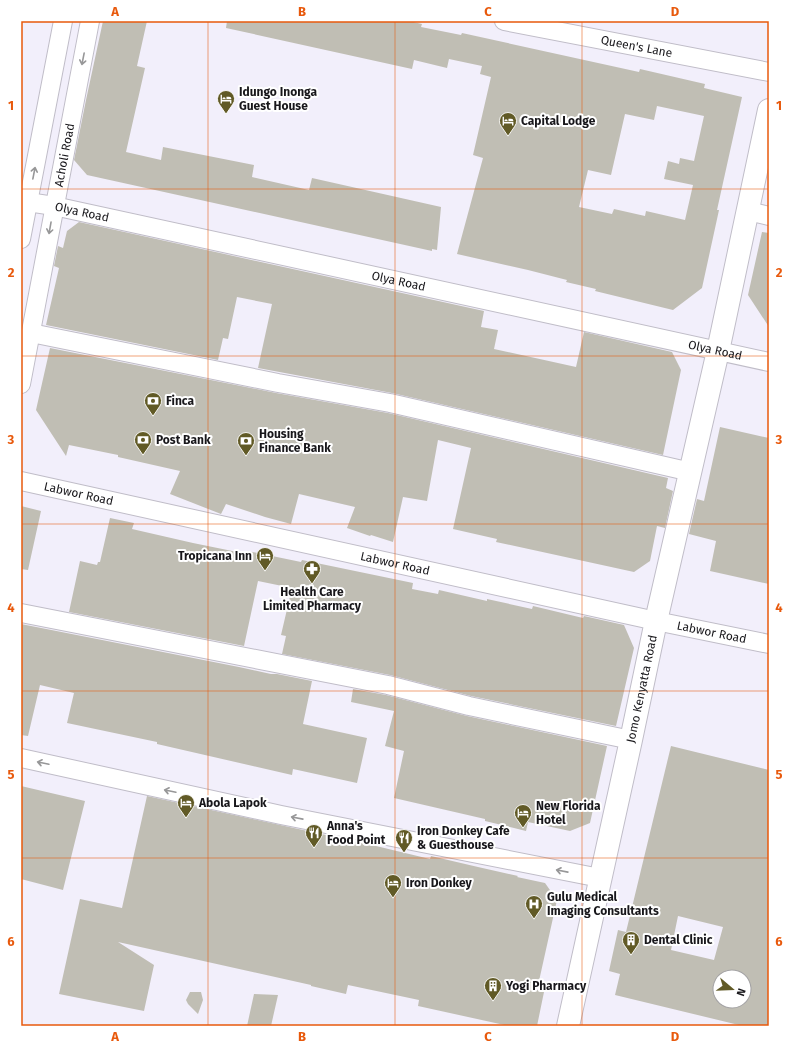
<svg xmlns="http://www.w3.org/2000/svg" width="790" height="1047" viewBox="0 0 790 1047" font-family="'Fira Sans',sans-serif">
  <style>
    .building { fill: #c0beb4; fill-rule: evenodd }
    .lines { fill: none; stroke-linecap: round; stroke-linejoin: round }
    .street-casing { stroke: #c0bdc8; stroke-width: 20 }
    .secondary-casing { stroke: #c0bdc8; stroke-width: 24 }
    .street { stroke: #fff; stroke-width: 18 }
    .secondary { stroke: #fff; stroke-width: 22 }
    .oneway { stroke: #979798 }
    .grid { fill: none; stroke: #e8590c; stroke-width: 1; stroke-opacity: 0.55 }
    .labels { text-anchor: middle; stroke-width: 4; stroke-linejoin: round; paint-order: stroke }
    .street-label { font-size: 12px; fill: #18171b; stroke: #fff }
    .poi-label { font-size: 12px; font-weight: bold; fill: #18171b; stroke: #fff; text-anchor: start }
    .neatline { fill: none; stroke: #e8590c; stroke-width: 1.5 }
    .grid-label { font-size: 13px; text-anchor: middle; font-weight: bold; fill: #e8590c }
  </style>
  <rect width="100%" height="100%" fill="#f2effb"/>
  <path class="building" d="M103,21h44l-10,45 8,2 -19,84 35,8 2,-13 91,18 -2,12 57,13 3,-12 129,29 -4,43 -5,-1v2l-345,-76 -13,-15 12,-60z
    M227,21h182l13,3 -1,3 40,8 1,-2 177,39 1,-3 65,15 -1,4 38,9 -25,113h2l-17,78 -29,22 -78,-19 1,-2 -30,-7 1,-2 -39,-10 -71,-16 26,-96 -10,-3 18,-78 -11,-3 2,-8 -33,-7 -2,9 -33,-8 -2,9 -186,-41zM657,106l47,10 -10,45 -14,-3 -1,6 -11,-3 -4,18 29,6 -8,35 -39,-9 -1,5 -31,-7 -2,5 -33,-7 9,-37 23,5 14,-61 29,6z
    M79,222l405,89 -3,16 17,3 -4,19 82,18 8,-35 88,20 9,18 -18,85 -271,-62 -134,-25 14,-64 -35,-7 -9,42 -5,-1 -5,22 -172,-35 13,-57 -5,-2 4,-20 5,2 4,-17z
    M762,232l7,1v94l-21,-32z
    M50,348l226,45 112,20 280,65 -2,10 7,3 -8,37 -8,-2 -7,35 -16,11 -138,-30 1,-3 -44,-10 18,-81 -33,-8 -11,61 -24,-4 -10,45 -22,-7 -1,1 -23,-8 8,-21 -56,-13 -8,30 -26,-7 -39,-13 -5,10 -51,-20 10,-23 -62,-14v-2l-49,-10 -3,11 -30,-46z
    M720,427l49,11v146l-59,-13 6,-30 -27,-7 8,-35 7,2z
    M21,506l20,5 -13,59 -7,-1z
    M110,518l24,5 -2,6 61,14 54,11 1,-3 53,11 1,-2 111,23 -1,6 26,5 1,-4 48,11v-2l45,10 1,-3 50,12 1,-2 40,9 10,23 -18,78 -145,-30 -81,-21 -108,-21 4,-18 -5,-1 11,-47 -34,-7 -14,65 -175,-34 11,-51 17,4 1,-3h2z
    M21,624l218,43 32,7h6l35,7 -9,43 64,14 -10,45 -64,-14 -1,6 -135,-31v-2l-90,-19 7,-30 -34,-8 -12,51 -7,-1z
    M353,689l33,6 81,21 140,30 -17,77 -20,8 -42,-9 -2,9 -41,-10v-2l-91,-21 10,-47 -19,-5 9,-35 -43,-9z
    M671,746l98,24v256h-26l-128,-31 5,-21 -11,-3 9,-41 8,2zM678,916l45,11 -9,33 -43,-10zM720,977h24v24h-24z
    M21,786l64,15 -22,89 -42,-11z
    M147,796l229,50 54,13 1,-3 47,11 40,9 -1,1 28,6 12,17 -20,90 7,2 -7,34h-28l-91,-20 1,-6 -71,-15 -2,9 -35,-8v-1l-193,-43 36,23 -10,46 -85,-17 21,-95 42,9z
    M190,992h11l2,8 -5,14 -10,-10 -2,-4z
    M254,994l24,1 -7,31h-24z"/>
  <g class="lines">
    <defs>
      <g id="street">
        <path id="s1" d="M504,21l265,51"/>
        <path id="s2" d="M28,202l26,4 715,156"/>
        <path d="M748,211l21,5"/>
        <path d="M21,239l42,-218"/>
        <path d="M31,333l247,50 112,20 301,69"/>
        <path id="s3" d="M21,384l69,-363"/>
        <path id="s4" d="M21,481l635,140 113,23"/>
        <path d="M21,613l367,72 81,21 162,34"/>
        <path d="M21,758l260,57 319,63"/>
      </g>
      <g id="secondary">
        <path id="s5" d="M568,1026l63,-286 25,-119 62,-270 51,-241"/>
      </g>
    </defs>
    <use href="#street" class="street-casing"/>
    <use href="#secondary" class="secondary-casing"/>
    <use href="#street" class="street"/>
    <use href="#secondary" class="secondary"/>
  </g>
  <defs><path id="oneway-shaft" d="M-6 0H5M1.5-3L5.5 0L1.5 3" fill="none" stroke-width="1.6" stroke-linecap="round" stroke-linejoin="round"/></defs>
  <g class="oneway">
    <use href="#oneway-shaft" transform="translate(83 59) rotate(101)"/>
    <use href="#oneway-shaft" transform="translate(34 173) rotate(-79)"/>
    <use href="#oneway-shaft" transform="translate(50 228) rotate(100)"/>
    <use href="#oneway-shaft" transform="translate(43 763) rotate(-168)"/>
    <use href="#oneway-shaft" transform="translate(170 791) rotate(-168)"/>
    <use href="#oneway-shaft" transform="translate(297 818) rotate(-169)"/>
    <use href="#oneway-shaft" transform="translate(562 871) rotate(-169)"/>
  </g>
  <path class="grid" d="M208,21v1005M395,21v1005M582,21v1005M21,189h748M21,356h748M21,524h748M21,691h748M21,858h748"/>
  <defs>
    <symbol id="hotel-pin" viewBox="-11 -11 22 30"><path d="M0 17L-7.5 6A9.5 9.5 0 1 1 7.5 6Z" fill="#615a26" stroke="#fff"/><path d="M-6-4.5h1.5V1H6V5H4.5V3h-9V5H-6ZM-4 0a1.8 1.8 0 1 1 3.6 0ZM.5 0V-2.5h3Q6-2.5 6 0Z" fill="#fff"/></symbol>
    <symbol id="bank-pin" viewBox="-11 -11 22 30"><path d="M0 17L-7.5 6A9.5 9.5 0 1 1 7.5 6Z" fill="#615a26" stroke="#fff"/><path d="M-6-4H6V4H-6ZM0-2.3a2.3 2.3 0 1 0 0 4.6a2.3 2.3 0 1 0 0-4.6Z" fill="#fff"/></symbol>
    <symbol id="pharmacy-pin" viewBox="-11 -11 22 30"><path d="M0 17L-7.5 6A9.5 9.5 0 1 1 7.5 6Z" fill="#615a26" stroke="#fff"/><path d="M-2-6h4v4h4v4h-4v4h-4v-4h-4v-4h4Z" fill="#fff"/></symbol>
    <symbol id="restaurant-pin" viewBox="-11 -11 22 30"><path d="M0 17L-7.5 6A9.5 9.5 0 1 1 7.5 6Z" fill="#615a26" stroke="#fff"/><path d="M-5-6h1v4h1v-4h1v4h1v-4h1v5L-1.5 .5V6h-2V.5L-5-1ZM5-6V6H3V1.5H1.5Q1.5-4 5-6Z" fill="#fff"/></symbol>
    <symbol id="hospital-pin" viewBox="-11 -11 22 30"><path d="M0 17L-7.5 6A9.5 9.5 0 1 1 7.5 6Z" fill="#615a26" stroke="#fff"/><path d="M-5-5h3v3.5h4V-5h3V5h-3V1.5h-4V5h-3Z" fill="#fff"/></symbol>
    <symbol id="building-pin" viewBox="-11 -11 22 30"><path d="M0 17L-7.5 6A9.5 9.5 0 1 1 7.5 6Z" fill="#615a26" stroke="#fff"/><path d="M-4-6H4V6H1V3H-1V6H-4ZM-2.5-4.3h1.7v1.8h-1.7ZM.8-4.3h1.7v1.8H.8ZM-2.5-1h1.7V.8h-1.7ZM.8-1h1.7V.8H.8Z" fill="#fff"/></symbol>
  </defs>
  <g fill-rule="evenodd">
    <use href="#hotel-pin" x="216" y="89" width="20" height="27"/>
    <use href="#hotel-pin" x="498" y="111" width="20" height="27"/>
    <use href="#bank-pin" x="143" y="391" width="20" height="27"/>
    <use href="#bank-pin" x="133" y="430" width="20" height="27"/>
    <use href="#bank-pin" x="236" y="431" width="20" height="27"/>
    <use href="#hotel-pin" x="255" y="546" width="20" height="27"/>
    <use href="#pharmacy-pin" x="302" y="559" width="20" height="27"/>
    <use href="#hotel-pin" x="176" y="793" width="20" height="27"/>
    <use href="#hotel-pin" x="513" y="803" width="20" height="27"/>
    <use href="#restaurant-pin" x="304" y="823" width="20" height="27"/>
    <use href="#restaurant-pin" x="394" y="828" width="20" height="27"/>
    <use href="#hotel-pin" x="383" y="873" width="20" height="27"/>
    <use href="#hospital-pin" x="524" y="894" width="20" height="27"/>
    <use href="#building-pin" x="621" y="930" width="20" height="27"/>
    <use href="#building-pin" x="483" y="976" width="20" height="27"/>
  </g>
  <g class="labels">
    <g class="street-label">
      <text dy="4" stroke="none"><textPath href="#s1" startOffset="135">Queen's Lane</textPath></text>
      <text dy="4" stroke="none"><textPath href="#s3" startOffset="233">Acholi Road</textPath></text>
      <text dy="4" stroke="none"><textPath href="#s2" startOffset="55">Olya Road</textPath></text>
      <text dy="4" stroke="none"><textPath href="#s2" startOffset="379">Olya Road</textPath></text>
      <text dy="4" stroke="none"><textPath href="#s2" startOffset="703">Olya Road</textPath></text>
      <text dy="4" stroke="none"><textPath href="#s4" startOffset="59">Labwor Road</textPath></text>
      <text dy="4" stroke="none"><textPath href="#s4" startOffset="383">Labwor Road</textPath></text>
      <text dy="4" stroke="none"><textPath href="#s4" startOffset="707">Labwor Road</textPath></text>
      <text dy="4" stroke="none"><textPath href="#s5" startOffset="345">Jomo Kenyatta Road</textPath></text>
    </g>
    <g class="poi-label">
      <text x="239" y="96">Idungo Inonga<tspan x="239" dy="14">Guest House</tspan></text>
      <text x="521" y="125">Capital Lodge</text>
      <text x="166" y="405">Finca</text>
      <text x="259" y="438">Housing<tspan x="259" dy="14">Finance Bank</tspan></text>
      <text x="156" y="444">Post Bank</text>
      <text x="252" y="560" text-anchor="end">Tropicana Inn</text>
      <text x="312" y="596" text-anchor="middle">Health Care<tspan x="312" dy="14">Limited Pharmacy</tspan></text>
      <text x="199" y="807">Abola Lapok</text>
      <text x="536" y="810">New Florida<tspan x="536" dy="14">Hotel</tspan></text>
      <text x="327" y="830">Anna's<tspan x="327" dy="14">Food Point</tspan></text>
      <text x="417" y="835">Iron Donkey Cafe<tspan x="417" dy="14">&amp; Guesthouse</tspan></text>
      <text x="406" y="887">Iron Donkey</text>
      <text x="547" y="901">Gulu Medical<tspan x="547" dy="14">Imaging Consultants</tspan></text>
      <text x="644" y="944">Dental Clinic</text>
      <text x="506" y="990">Yogi Pharmacy</text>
    </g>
  </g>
  <rect width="790" height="1047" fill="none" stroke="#ffffff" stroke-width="44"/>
  <g transform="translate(732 989) rotate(109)"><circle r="19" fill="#ffffff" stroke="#a3a2a4"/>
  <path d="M0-3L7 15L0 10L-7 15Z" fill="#615a26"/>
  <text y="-6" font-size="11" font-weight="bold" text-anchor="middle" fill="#18171b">N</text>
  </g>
  <rect x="22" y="22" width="746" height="1003" class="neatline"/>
  <g class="grid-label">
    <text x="115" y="16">A</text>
    <text x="302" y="16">B</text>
    <text x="488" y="16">C</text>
    <text x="675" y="16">D</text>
    <text x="11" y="110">1</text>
    <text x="779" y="110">1</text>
    <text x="11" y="277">2</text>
    <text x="779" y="277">2</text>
    <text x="11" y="444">3</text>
    <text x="779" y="444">3</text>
    <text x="11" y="612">4</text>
    <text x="779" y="612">4</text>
    <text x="11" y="779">5</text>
    <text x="779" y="779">5</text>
    <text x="11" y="946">6</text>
    <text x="779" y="946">6</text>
    <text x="115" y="1041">A</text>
    <text x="302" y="1041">B</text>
    <text x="488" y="1041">C</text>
    <text x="675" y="1041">D</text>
  </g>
</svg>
